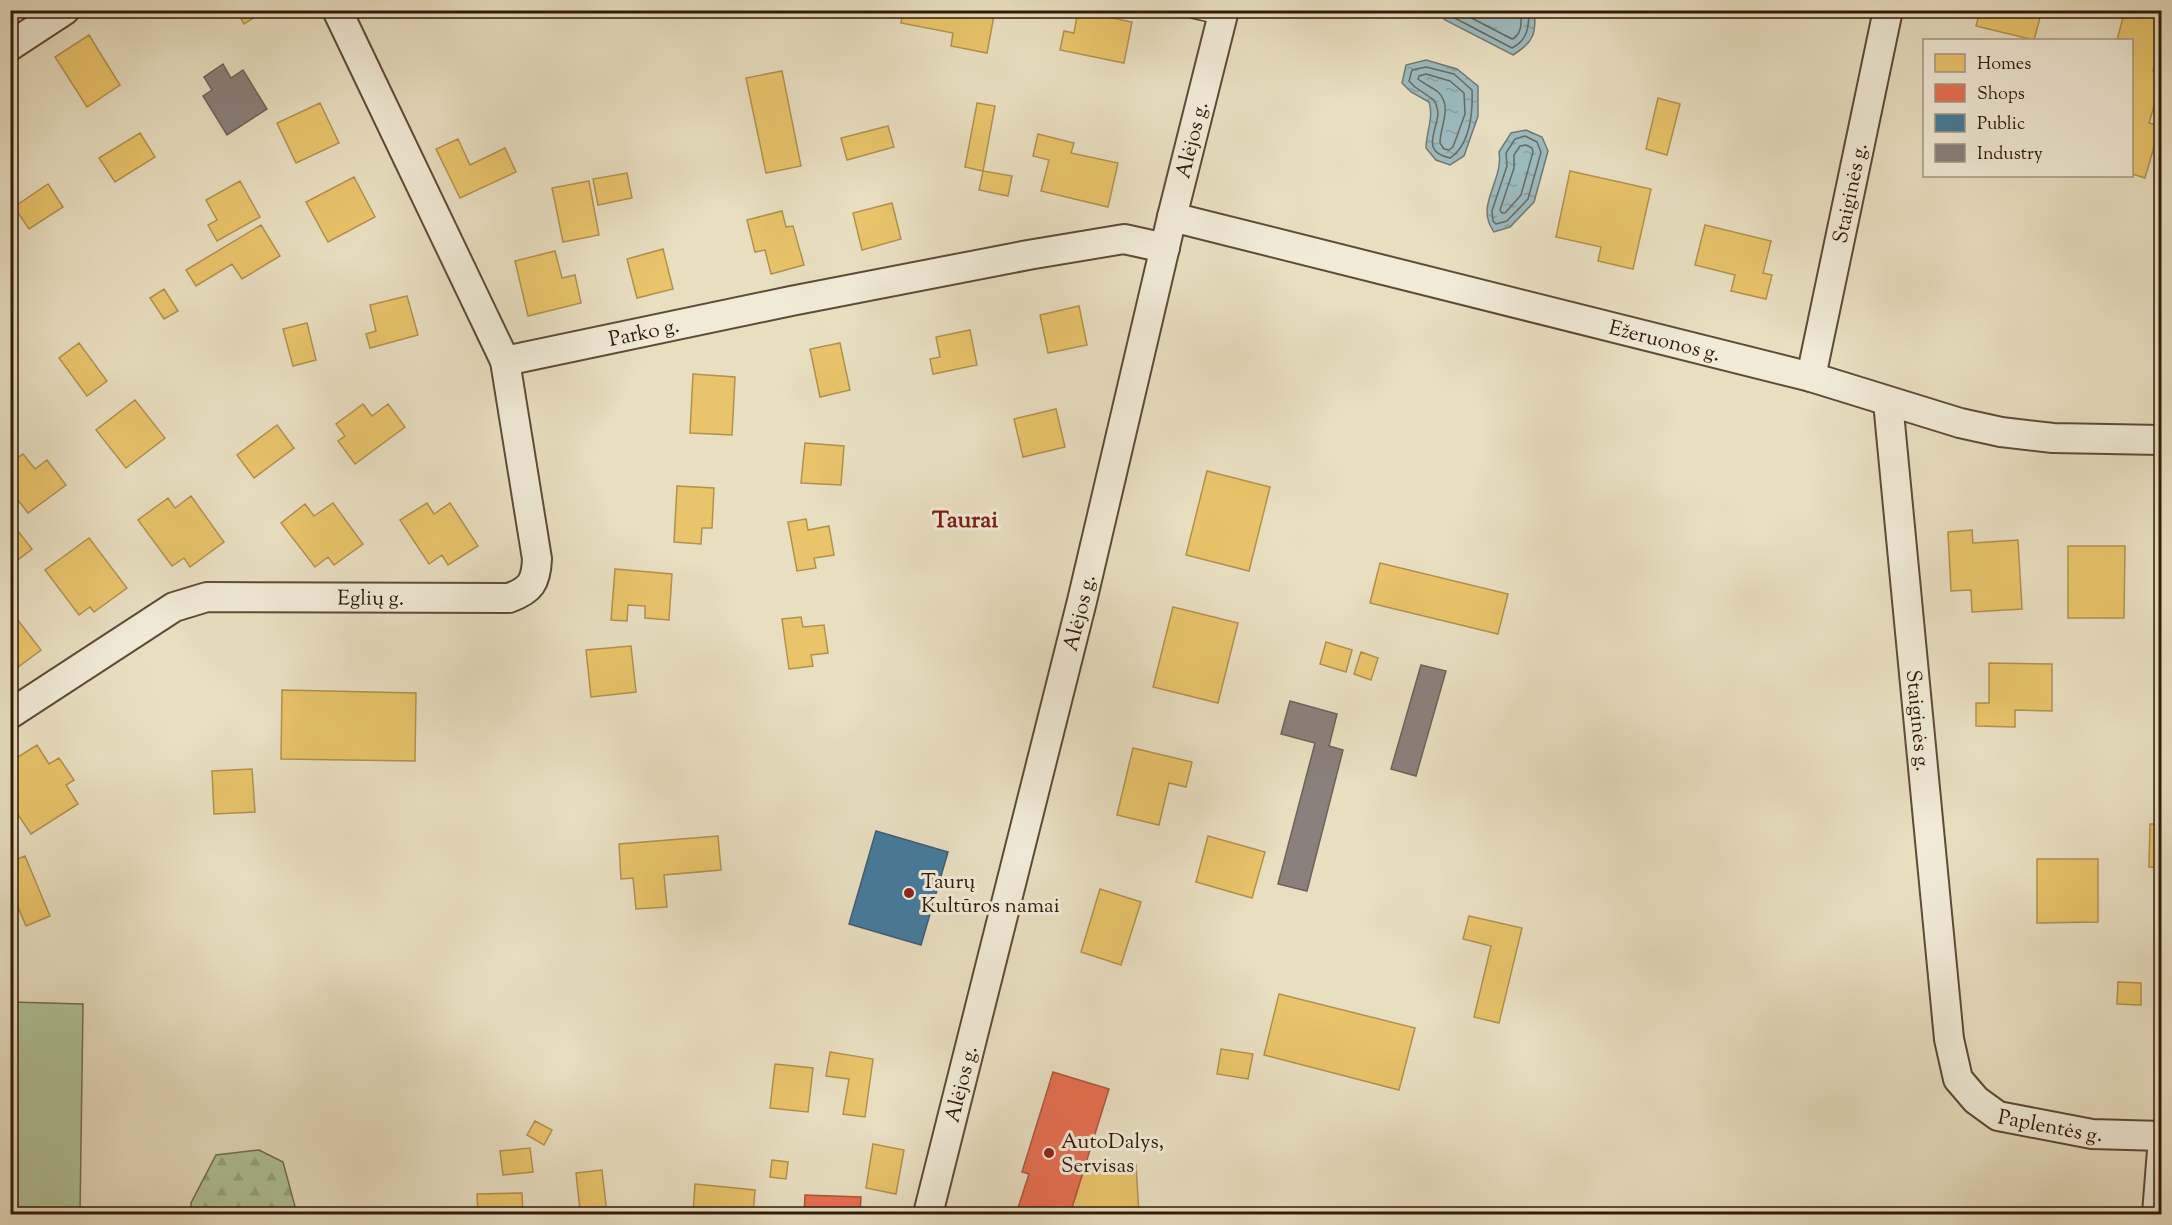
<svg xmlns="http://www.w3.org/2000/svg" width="2172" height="1225" viewBox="0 0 2172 1225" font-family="'Sorts Mill Goudy',serif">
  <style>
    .forest { fill: url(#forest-firs); stroke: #706e50; stroke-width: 1.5 }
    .pitch { fill: #b0c398; stroke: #706e50; stroke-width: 1.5 }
    .water { fill: url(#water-ripples); stroke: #717a75; stroke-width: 1.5 }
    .homes { fill: #e9c46a; stroke: #b2914d; stroke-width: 1.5 }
    .shops { fill: #e76f51; stroke: #b0563b; stroke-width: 1.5 }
    .public { fill: #457b9d; stroke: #3f5e71; stroke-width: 1.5 }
    .industry { fill: #8a817c; stroke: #6f625a; stroke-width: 1.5 }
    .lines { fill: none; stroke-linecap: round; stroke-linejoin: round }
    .shore { stroke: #666a63; stroke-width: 1.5 }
    .lane-casing { stroke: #5f4b37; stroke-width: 18 }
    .street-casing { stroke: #5f4b37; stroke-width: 32 }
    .lane { stroke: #f0ead7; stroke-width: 15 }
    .street { stroke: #f0ead7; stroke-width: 28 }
    .poi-dot { fill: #8f2418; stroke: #f0ead7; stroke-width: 2 }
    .labels { text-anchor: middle; stroke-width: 6; stroke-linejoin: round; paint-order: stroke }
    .street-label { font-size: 21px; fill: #311a09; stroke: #f0ead7 }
    .poi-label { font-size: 21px; fill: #311a09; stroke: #f0ead7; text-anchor: start }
    .quarter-label { font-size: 24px; font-weight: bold; fill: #7a1f14; stroke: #f0ead7 }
  </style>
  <defs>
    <pattern id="forest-firs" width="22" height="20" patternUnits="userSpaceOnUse" patternTransform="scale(1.5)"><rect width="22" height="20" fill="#b0c398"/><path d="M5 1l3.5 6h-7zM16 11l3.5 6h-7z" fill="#98a782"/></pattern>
    <pattern id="water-ripples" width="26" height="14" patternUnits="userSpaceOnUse" patternTransform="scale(1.5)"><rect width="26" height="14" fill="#9cbabd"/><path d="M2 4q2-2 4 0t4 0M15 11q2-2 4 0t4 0" fill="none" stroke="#879fa1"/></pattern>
  </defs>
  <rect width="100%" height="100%" fill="#e8dfc1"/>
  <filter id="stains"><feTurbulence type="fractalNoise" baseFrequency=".00333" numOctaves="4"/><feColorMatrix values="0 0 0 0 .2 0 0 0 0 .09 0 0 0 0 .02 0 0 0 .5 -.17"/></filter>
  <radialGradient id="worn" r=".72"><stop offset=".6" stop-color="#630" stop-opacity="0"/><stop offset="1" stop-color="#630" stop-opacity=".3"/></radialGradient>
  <path class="forest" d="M259,1150l24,12 14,52h-106v-11l25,-48z"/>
  <path class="pitch" d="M11,1002l72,2 -3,210h-69z"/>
  <path class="water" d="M1437,11h97c3,22 -1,32 -21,44l-68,-35z
    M1426,60l31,9 21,17v30l-14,40 -14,9 -14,-5 -10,-12c0,-15 8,-31 3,-46l-18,-10 -9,-9 4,-18z
    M1526,130l16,7 6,14 -14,51 -24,25 -16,5c-20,-27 10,-51 5,-80l12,-19z"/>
  <path class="homes" d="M236,10h30l-22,14z
    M422,10h18l-13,8z
    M903,10h92l-8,43 -36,-7 2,-13 -52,-10z
    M1980,10h62l-8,30 -58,-14z
    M2125,10h13l24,7v24l-9,30 9,2v6l-13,44 11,3 -15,52 -13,-4v-134h-15z
    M1078,11l54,11 -8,41 -64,-13 4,-19 10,2z
    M89,35l31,50 -33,22 -32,-50z
    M782,71l19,95 -35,7 -20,-95z
    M1658,98l22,6 -13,51 -21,-6z
    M320,103l19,40 -43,20 -19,-40z
    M977,103l18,3 -12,65 -18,-4z
    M888,126l6,21 -47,13 -6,-22z
    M140,133l15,24 -40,25 -16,-24z
    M1038,134l36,9 -3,10 47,10 -10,44 -67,-16 8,-31 -16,-4z
    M458,139l12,26 35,-17 11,24 -56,26 -24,-49z
    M983,171l29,5 -4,20 -29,-6z
    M1570,171l81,18 -18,80 -35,-8 3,-14 -45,-10z
    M627,173l5,25 -34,7 -5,-26z
    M354,177l21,40 -47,25 -22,-40z
    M240,181l20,36 -43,24 -9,-16 9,-5 -11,-20z
    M589,181l10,54 -36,7 -11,-54z
    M48,184l15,23 -34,22 -15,-22z
    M892,203l9,36 -39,11 -9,-37z
    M782,211l4,16 7,-1 11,39 -33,9 -6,-24 -10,2 -8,-32z
    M261,225l19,31 -38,23 -10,-15 -36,22 -10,-16z
    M1705,225l66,16 -8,32 9,2 -6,24 -35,-8 4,-16 -40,-10z
    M663,249l10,40 -36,9 -10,-39z
    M555,251l7,27 13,-3 6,28 -53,13 -13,-55z
    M164,289l14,22 -14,8 -14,-21z
    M407,296l11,39 -48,13 -4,-14 10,-3 -6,-26z
    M1079,306l8,39 -39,8 -8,-38z
    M307,323l9,37 -23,6 -10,-37z
    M970,330l7,35 -44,9 -3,-15 10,-2 -4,-20z
    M79,343l28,38 -20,15 -28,-38z
    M840,343l10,47 -30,7 -10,-48z
    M693,374l42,3 -3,58 -42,-2z
    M135,400l30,38 -39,30 -30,-38z
    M363,404l9,12 16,-12 17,23 -50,37 -17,-23 7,-5 -9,-12z
    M1056,409l9,38 -42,10 -9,-38z
    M277,425l17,23 -40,30 -17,-23z
    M805,443l39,3 -3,39 -40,-2z
    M23,454l12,15 12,-9 19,25 -38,28 -18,-23v-27z
    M1207,471l63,16 -21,84 -63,-16z
    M677,486l37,2 -2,40h-10l-1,16 -27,-2z
    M191,496l33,46 -34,25 -6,-9 -12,8 -34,-46 30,-22 7,10z
    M333,503l30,41 -29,21 -6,-8 -13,10 -34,-44 24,-19 9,12z
    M427,503l7,11 16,-11 28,43 -30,19 -6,-10 -13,9 -29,-44z
    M806,519l2,11 21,-4 5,29 -20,3 2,10 -19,3 -9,-49z
    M1972,530l1,13 45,-3 4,69 -50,3 -1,-22 -20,1 -3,-59z
    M18,531l14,18 -22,17v-30z
    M89,538l38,50 -33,24 -4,-5 -11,8 -34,-45z
    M2068,546h57l-1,72h-56z
    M1380,563l128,31 -10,40 -128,-31z
    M615,569l57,5 -3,46 -24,-2v-12l-17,-1 -1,16 -16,-1z
    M1173,607l65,16 -20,80 -65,-16z
    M10,610l31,40 -31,23z
    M801,617l2,10 21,-2 4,28 -17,2 2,11 -24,3 -7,-50z
    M1326,642l26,8 -6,22 -26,-8z
    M631,646l5,46 -45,5 -5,-47z
    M1361,652l17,6 -7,22 -17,-6z
    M1989,663l63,1v47l-37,-1v17l-39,-1v-23h13z
    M282,690l134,3 -1,68 -134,-2z
    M37,745l12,19 10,-6 15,22 -8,5 12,19 -47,30 -21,-31v-41z
    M1133,748l59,14 -6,25 -17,-4 -10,42 -42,-10z
    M252,769l3,43 -41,2 -2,-43z
    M2156,772h6v38h-6z
    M2150,824h12v44l-13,-1z
    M718,836l3,34 -57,5 3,32 -31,2 -3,-31 -12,1 -2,-35z
    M1208,836l57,16 -13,46 -56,-16z
    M25,856l25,60 -24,10 -16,-38v-26z
    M2037,859h61v63l-61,1z
    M1100,889l41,13 -20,63 -40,-13z
    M1469,916l53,12 -23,95 -25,-6 17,-71 -28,-7z
    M2118,982l23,1v22l-24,-1z
    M1279,994l136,34 -16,62 -135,-35z
    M1221,1049l32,5 -5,25 -31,-5z
    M830,1052l43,7 -8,58 -22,-3 6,-35 -23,-3z
    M775,1064l38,4 -5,44 -38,-4z
    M535,1121l17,9 -8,15 -17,-10z
    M873,1144l31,6 -8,44 -30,-6z
    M530,1148l3,24 -30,3 -3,-24z
    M772,1160l16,2 -2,17 -16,-2z
    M1085,1165h51l3,49h-69z
    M602,1170l5,44h-42v-2l15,-2 -4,-37z
    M695,1184l60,6 -2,24h-60z
    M522,1193l1,21h-45l-1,-20z"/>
  <path class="shops" d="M1053,1072l56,17 -39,125h-54l13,-40 -7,-2z
    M805,1195l56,2 -1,17h-56z"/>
  <path class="public" d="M876,831l72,21 -27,93 -72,-21z"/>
  <path class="industry" d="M223,64l8,14 12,-8 24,39 -40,26 -24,-39 9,-6 -8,-13z
    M1421,665l25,6 -30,105 -25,-7z
    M1290,701l47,13 -8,32 14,4 -36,141 -29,-7 37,-141 -34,-9z"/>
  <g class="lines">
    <path class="shore" d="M1445,10l4,5 63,33c16,-8 17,-22 17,-38
      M1456,10l56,29c11,-5 9,-18 9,-29
      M1426,67l28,7 18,16c1,23 -2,55 -22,68 -29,-6 -14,-25 -12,-44 0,-5 -2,-10 -4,-14l-19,-13 -6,-6 3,-11z
      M1426,74l24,7 14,12 1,21 -12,33 -4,3 -5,-1 -4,-6c0,-17 13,-37 -2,-51 -6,-5 -14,-8 -20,-13l1,-3z
      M1525,136l12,6 4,10 -13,47 -21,22 -11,3 -3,-3 -1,-10 15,-45 -1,-13 9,-14z
      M1526,145l6,3 1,4 -12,43 -16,18h-3l-2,-3 14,-42v-13l6,-9z"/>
    <defs>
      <path id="lane" d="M1192,10l31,7"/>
      <g id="street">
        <path id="s1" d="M337,10l168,351 286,-60 237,-46 96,-16 41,9"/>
        <path d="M10,46l55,-36"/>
        <path id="s2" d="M1172,217l639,160 149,46 41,9 52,6 109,2"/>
        <path id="s3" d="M1811,377l77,-367"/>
        <path id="s4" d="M1888,402l61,637 9,40 18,21 22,16 94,18 70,2"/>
        <path id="s5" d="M10,714l164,-107 33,-10 302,1c22,-8 27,-16 28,-39l-32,-198"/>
        <path id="s6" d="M928,1214l154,-613 90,-384 52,-207"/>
        <path d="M2157,1214l5,-64"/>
      </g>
    </defs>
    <use href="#lane" class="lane-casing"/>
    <use href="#street" class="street-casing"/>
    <use href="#lane" class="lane"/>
    <use href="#street" class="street"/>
  </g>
  <g class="poi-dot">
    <circle cx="909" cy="893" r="6"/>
    <circle cx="1049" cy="1153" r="6"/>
  </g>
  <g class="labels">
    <g class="street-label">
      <text dy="7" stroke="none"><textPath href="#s6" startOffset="1106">Alėjos g.</textPath></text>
      <text dy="7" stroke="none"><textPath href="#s3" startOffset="188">Staiginės g.</textPath></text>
      <text dy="7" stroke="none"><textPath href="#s1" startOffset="531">Parko g.</textPath></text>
      <text dy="7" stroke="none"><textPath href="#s2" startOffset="508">Ežeruonos g.</textPath></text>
      <text dy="7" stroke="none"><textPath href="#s5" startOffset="394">Eglių g.</textPath></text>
      <text dy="7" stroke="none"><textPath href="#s6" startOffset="620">Alėjos g.</textPath></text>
      <text dy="7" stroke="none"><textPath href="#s4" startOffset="320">Staiginės g.</textPath></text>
      <text dy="7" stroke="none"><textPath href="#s6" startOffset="134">Alėjos g.</textPath></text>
      <text dy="7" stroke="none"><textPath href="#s4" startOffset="789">Paplentės g.</textPath></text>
    </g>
    <g class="poi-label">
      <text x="921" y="888">Taurų<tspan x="921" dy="24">Kultūros namai</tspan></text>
      <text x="1061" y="1148">AutoDalys,<tspan x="1061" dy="24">Servisas</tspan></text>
    </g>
    <g class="quarter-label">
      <text x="965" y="527">Taurai</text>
    </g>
  </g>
  <rect width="2172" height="1225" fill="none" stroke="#e8dfc1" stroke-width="36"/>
  <rect x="12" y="12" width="2148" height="1201" fill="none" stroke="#311a09" stroke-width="3"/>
  <rect x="18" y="18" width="2136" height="1189" fill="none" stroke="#311a09" stroke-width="1.5"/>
  <rect x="1923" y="39" width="210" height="138" fill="#f0ead7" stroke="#a49785" stroke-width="1.5"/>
  <rect x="1935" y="54" width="30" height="18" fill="#e9c46a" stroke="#a49785" stroke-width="1.5"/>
  <text x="1977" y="69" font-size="18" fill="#311a09">Homes</text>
  <rect x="1935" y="84" width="30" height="18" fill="#e76f51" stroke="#a49785" stroke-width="1.5"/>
  <text x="1977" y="99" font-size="18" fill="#311a09">Shops</text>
  <rect x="1935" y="114" width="30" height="18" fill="#457b9d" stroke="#a49785" stroke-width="1.5"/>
  <text x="1977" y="129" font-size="18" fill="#311a09">Public</text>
  <rect x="1935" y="144" width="30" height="18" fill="#8a817c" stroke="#a49785" stroke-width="1.5"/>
  <text x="1977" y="159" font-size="18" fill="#311a09">Industry</text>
  <rect width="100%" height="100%" filter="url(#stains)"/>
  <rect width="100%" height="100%" fill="url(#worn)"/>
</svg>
